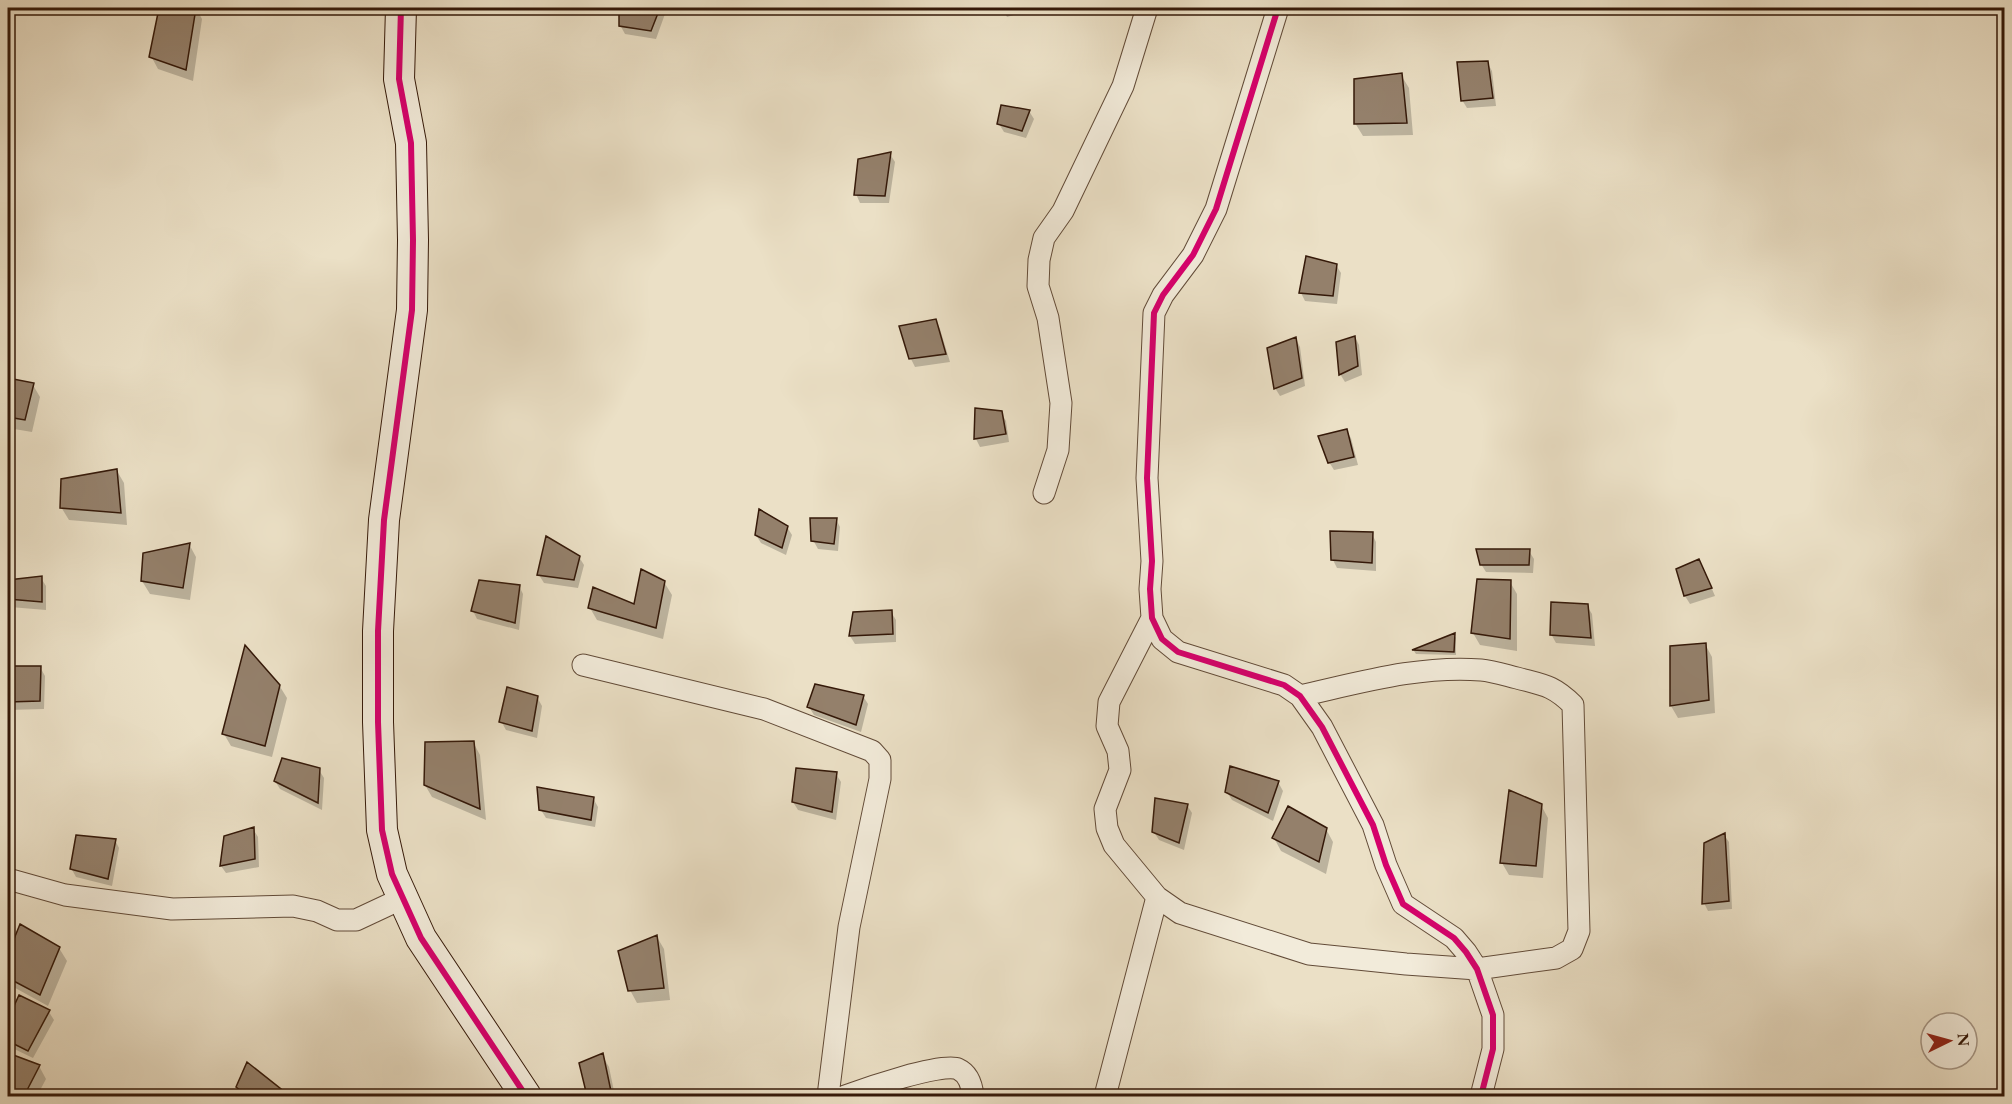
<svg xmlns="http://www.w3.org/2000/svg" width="2012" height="1104" viewBox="0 0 2012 1104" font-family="'EB Garamond',serif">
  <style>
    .shadow { fill: #0003 }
    .building { fill: #94806b; stroke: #351909; stroke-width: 1.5 }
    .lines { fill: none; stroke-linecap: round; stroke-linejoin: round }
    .street-casing { stroke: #624b38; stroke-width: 23 }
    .secondary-casing { stroke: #351909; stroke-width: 32 }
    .street { stroke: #f2ebda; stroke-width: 21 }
    .secondary { stroke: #f2ebda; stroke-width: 30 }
    .cycleway-casing { stroke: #f2ebda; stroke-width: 10 }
    .cycleway { stroke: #d6006c; stroke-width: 6 }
  </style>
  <rect width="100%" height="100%" fill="#ebe0c6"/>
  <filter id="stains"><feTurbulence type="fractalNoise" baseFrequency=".00333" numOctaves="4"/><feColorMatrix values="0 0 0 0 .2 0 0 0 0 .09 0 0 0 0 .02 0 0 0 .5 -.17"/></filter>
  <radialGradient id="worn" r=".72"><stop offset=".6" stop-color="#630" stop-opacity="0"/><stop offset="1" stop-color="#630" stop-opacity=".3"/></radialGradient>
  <path class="shadow" d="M161,8h35l6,11 -9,62 -35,-12 -7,-13z
    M621,8h40l4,6 -9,25 -31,-5 -5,-9z
    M1002,8h36l-31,9z
    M1487,62l5,9 4,35 -29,2 -5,-8z
    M1401,75l8,13 4,47 -50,1 -8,-13z
    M1029,111l5,8 -8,19 -22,-6 -5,-8z
    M890,154l5,8 -6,41h-29l-4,-9z
    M1336,265l5,8 -4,31 -32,-3 -4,-8z
    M936,321l4,8 10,33 -35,5 -4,-8 -10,-32z
    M1355,337l4,8 3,30 -17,7 -5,-8z
    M1296,339l4,8 5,39 -25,10 -5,-8z
    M8,379l25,6 7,12 -8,35 -24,-4z
    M976,410l25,3 5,8 3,21 -29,5 -4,-8z
    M1346,430l5,8 7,27 -24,5 -5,-8z
    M117,471l7,12 3,42 -58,-5 -8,-13z
    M836,519l4,8 -2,24 -20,-2 -5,-9z
    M787,527l5,8 -6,20 -25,-12 -5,-8z
    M1372,534l4,8v29l-39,-3 -4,-8z
    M189,544l7,13 -6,43 -40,-6 -8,-13z
    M1529,551l5,8 -1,14 -47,-1 -5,-8z
    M579,557l5,8 -6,23 -34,-5 -5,-8z
    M1703,568l12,28 -25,8 -5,-8z
    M41,578l5,8v24l-36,-3 -2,-5v-20z
    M664,582l8,13 -9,44 -66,-19 -7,-12 45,-2z
    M1510,582l7,12v57l-37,-6 -7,-12z
    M519,586l4,8 -4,36 -42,-11 -4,-8z
    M1587,606l5,8 3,32 -39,-3 -5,-9z
    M891,612l5,8v22l-41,2 -5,-8 5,-22z
    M1454,635l2,3v17l-40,-1 -2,-3z
    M1705,644l7,13 3,56 -37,5 -7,-12z
    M8,667h32l5,9 -1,33 -36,1z
    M279,685l8,13 -15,59 -41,-11 -7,-12z
    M863,696l5,8 -7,28 -47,-17 -5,-8z
    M537,697l5,9 -5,32 -31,-8 -5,-9z
    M473,742l7,13 6,65 -54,-23 -7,-12z
    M319,770l5,8 -2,32 -42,-21 -5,-8z
    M836,774l5,8 -5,38 -38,-10 -5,-8z
    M1278,782l5,9 -10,30 -41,-21 -5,-8z
    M593,798l5,9 -3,20 -49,-9 -5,-8z
    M1187,805l5,8 -8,37 -25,-10 -5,-8z
    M1541,805l7,13 -5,60 -34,-3 -7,-12z
    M253,829l5,8 1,30 -33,6 -5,-7z
    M1326,829l7,13 -7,32 -45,-23 -7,-13z
    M1724,835l5,7 3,67 -24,2 -4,-8z
    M115,840l4,8 -7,38 -36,-9 -5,-9z
    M21,926l38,22 8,13 -19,45 -40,-22v-26z
    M657,937l7,12 6,51 -33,3 -7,-13z
    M19,997l30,15 5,8 -21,38 -25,-12v-23z
    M8,1055l31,11 7,13 -9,17h-29z
    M602,1055l7,12 6,29h-27l-8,-32z
    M238,1087l42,3 4,6h-40z"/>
  <path class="building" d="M159,8h37l-10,62 -37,-13z
    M619,8h41l-9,23 -32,-5z
    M1488,61l5,37 -32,3 -4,-39z
    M1402,73l5,50 -53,1v-45z
    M1001,105l29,5 -8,21 -25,-7z
    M891,152l-6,44 -31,-1 4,-36z
    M1306,256l31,8 -4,32 -34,-3z
    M936,319l10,35 -37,5 -10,-33z
    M1355,336l3,30 -19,9 -3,-33z
    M1296,337l6,41 -28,11 -7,-41z
    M8,378l26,5 -9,37 -17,-3z
    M975,408l27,3 4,23 -32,5z
    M1347,429l7,28 -26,6 -10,-27z
    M117,469l4,44 -61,-5 1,-29z
    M759,509l29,17 -6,22 -27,-13z
    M810,518h27l-3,26 -23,-3z
    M1330,531l43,1 -1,31 -41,-3z
    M546,536l34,20 -6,24 -37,-5z
    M190,543l-7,45 -42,-7 2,-28z
    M1476,549h54l-1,16h-49z
    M1699,559l13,29 -28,8 -8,-27z
    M641,569l24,12 -9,47 -68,-20 5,-21 41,17z
    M42,576v26l-34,-3v-19z
    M1477,579l34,1 -1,59 -39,-6z
    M479,580l41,5 -5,38 -44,-12z
    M1551,602l37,2 3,34 -41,-3z
    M892,610l1,24 -44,2 4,-24z
    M1455,633l-1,19 -42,-2z
    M1706,643l3,57 -39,6v-60z
    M245,645l35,40 -15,61 -43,-12z
    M8,666h33l-1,35 -32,1z
    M815,684l49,11 -8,30 -49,-18z
    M507,687l31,9 -6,35 -33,-9z
    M474,741l6,68 -56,-24 1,-43z
    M282,758l38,10 -2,35 -44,-22z
    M1230,766l49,15 -11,32 -43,-21z
    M796,768l41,4 -5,40 -40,-10z
    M537,787l57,10 -3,23 -52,-10z
    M1509,790l33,14 -6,62 -36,-3z
    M1155,798l33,6 -9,39 -27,-11z
    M1288,806l39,22 -8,34 -47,-24z
    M254,827l1,32 -35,7 4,-30z
    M1725,833l4,68 -27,3 2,-61z
    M76,835l40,4 -8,40 -38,-10z
    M20,924l40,23 -20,48 -32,-17v-24z
    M657,935l7,53 -36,3 -10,-40z
    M19,995l31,15 -22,41 -20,-10v-22z
    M8,1053l32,12 -16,31h-12l-4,-2z
    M603,1053l9,43h-25l-8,-33z
    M247,1062l34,27 -5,7h-28l-12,-9z"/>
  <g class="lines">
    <defs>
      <path id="street" d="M1278,8l-62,201 -23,46 -30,40 -9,18 -7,165 5,83 -2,28 2,29 10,21 16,13 106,33 16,11 22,31 51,98 13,40 17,39 51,34 12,14 11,17 16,46v34l-12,47
        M1044,493l14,-43 3,-47 -13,-85 -10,-32 1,-26 5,-22 19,-27 60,-125 24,-78
        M1152,618l-43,84 -2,24 11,25 2,19 -15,39 2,19 7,17 43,52 23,16 129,41 97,10 71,5 79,-11 16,-9 7,-18 -6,-226c-20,-20 -30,-20 -56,-27 -12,-3 -24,-7 -36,-8 -61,-5 -122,13 -181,26
        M583,665l181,44 108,42 8,9v19l-31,148 -21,169
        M8,879l57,16 107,14 121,-3 24,5 20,9h19l47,-22
        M845,1096c19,-7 97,-34 113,-27 11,5 14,17 15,27
        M1105,1096l52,-199"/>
      <path id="secondary" d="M401,8l-2,71 12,64 2,97 -1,70 -28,210 -6,111v91l4,108 10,44 29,64 105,158"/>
    </defs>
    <use href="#street" class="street-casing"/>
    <use href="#secondary" class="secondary-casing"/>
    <use href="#street" class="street"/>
    <use href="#secondary" class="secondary"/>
    <defs>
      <path id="cycleway" d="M401,8l-2,71 12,64 2,97 -1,70 -28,210 -6,111v91l4,108 10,44 29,64 105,158
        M1278,8l-62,201 -23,46 -30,40 -9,18 -7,165 5,83 -2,28 2,29 10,21 16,13 106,33 16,11 22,31 51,98 13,40 17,39 51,34 12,14 11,17 16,46v34l-12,47"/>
    </defs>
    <use href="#cycleway" class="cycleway-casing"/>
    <use href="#cycleway" class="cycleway"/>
  </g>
  <rect width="2012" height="1104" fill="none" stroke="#ebe0c6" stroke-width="30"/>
  <rect x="9" y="9" width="1994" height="1086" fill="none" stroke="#351909" stroke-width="3"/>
  <rect x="15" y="15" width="1982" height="1074" fill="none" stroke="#351909" stroke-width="1.5"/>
  <g transform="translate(1949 1041) rotate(85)"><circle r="28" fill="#f2ebda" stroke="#a69786" stroke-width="1.5"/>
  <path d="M0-4.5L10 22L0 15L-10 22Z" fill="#8f2418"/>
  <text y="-9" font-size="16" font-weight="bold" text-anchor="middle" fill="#351909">N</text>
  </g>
  <rect width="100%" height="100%" filter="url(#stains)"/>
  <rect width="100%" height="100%" fill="url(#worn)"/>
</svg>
